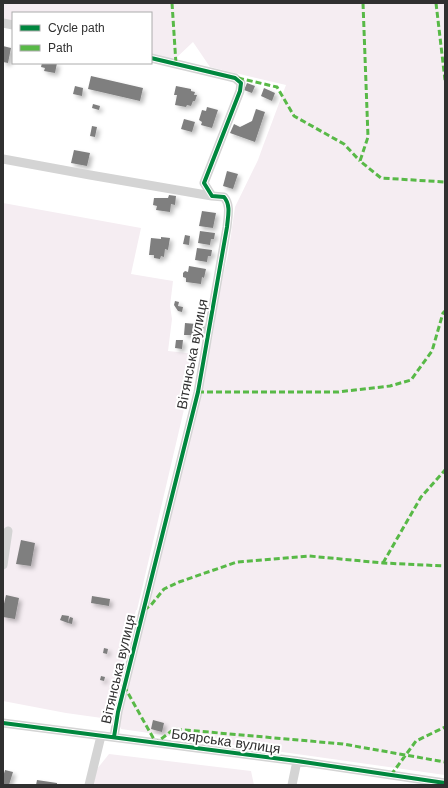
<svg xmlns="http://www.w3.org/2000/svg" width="448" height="788" viewBox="0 0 448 788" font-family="Helvetica,sans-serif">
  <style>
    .green { fill: #f5edf2 }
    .building { fill: #7f7f7f; filter: url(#shadow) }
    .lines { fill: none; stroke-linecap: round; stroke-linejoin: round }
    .minor { stroke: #d4d4d4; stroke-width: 9 }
    .quiet { stroke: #58b947; stroke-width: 3; stroke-dasharray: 6 3; stroke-linecap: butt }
    .cycleway-casing { stroke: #fff; stroke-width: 6 }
    .cycleway { stroke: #00873e; stroke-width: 4 }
    .labels { text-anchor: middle; stroke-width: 4; stroke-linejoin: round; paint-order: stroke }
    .street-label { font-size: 14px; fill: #303030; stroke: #fff }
  </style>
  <defs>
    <filter id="shadow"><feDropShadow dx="3" dy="3" stdDeviation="2" flood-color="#0004"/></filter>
  </defs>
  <rect width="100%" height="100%" fill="#fff"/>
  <path class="green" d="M3,3h442v772l-324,-46 -6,-15 47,-189 50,-186 9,-55 7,-29 7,-48 23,-47 5,-14 23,-61 -76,-18 -17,-25 -19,18 -23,-6v-41h-138v10l-10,-2z
    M3,203l138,25 -10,46 42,7 -3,25 2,13 -4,32 29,3 -60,256h-1l-14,58 1,1 -14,50 -43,-6 -63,-12z
    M109,754l142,17 3,14h-161l4,-16z"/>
  <path class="building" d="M3,46l8,2 -3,15 -5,-1z
    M42,63h15l-2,10 -11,-2 1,-3 -4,-1z
    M91,76l52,12 -3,13 -52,-12z
    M247,83l8,3 -3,7 -8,-3z
    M75,86l8,2 -1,8 -9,-2z
    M176,86l15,3v2l4,1 -1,3h3l-2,6h-2l-2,5 -4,-1 -1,2 -11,-2 2,-10h-3z
    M264,88l11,5 -3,8 -11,-5z
    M93,104l7,2 -1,4 -7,-2z
    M207,107l11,3 -6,18 -11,-3 1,-3 -3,-2 3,-10 4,1z
    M256,109l9,3 -10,30 -25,-9 4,-9 6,3 12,-6z
    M184,119l11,3 -3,10 -11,-3z
    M92,126l5,1 -2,10 -5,-1z
    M74,150l16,3 -3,13 -16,-3z
    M227,171l11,3 -5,15 -10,-3z
    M169,195l7,1 -1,9 -4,-1 -1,8 -14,-2 1,-4 -4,-1 1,-7h14z
    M202,211l14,2 -3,15 -14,-2z
    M200,231l15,2 -1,6h-3l-1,6 -12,-2z
    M185,235l5,1 -1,9 -6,-1z
    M161,237l9,1 -2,12 -3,-1 -1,8 -3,-1 -1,3 -6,-1v-3h-5l2,-17 10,1z
    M197,248l15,2 -1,6h-3l-1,6 -12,-2z
    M189,266l17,3 -2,9 -2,-1 -1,7 -15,-2v-4l-3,-1v-4l2,-2 3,1z
    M175,301l4,1 -1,4 5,1 -1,5 -4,-1 -4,-6z
    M197,321l7,1 -1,8 -5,-1 -1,6h-13l1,-12 11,1z
    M176,340h7l-1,9 -7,-1z
    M21,540l14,3 -4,23 -15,-2z
    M6,595l13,3 -4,21 -12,-2v-9z
    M92,596l18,3 -1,7 -18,-3z
    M62,615l7,1 -1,7 -8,-3z
    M70,617l3,1 -1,6 -4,-1z
    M104,648l4,1 -1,5 -4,-1z
    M101,676l4,1 -1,4 -4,-1z
    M153,720l11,3 -2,9 -11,-3z
    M5,770l8,2 -4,13h-6v-8z
    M37,780l20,3v2h-21z"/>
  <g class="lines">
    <path class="minor" d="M3,23l10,2
      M3,159l87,16 122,21
      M3,565l5,-34
      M3,723l294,38 148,22
      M114,737l4,-25 80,-320 29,-165c1,-11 4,-22 -3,-30l-12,-1 -8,-13 36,-92 1,-8 -6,-5 -84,-20
      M89,785l12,-49
      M292,785l5,-24"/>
    <path class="quiet" d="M172,3l4,61
      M363,3l5,134 -8,24 21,17 64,4
      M436,3l9,77
      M238,78l39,9 17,29 50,28 16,17
      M198,392h140l52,-6 21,-6 21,-29 11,-38 2,-2
      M383,563l38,-66 24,-27
      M144,610l7,-5 13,-16 15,-7 58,-20 72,-6 74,7 62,3
      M124,686l32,57 18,-14 169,15 102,18
      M391,775l25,-34 29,-14"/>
    <defs>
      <path id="cycleway" d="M3,723l294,38 148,22
        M114,737l4,-25 80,-320 29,-165c1,-11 4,-22 -3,-30l-12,-1 -8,-13 36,-92 1,-8 -6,-5 -84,-20"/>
    </defs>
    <use href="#cycleway" class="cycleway-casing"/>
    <use href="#cycleway" class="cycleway"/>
  </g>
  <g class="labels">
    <g class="street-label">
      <text transform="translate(192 354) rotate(-79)" y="5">Вітянська вулиця</text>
      <text transform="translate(118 669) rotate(-77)" y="5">Вітянська вулиця</text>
      <text transform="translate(226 741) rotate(8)" y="5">Боярська вулиця</text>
    </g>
  </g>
  <rect width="448" height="788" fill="none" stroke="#303030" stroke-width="8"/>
  <rect x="12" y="12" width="140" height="52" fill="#ffffff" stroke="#acacac"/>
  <rect x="20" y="25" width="20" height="6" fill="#00873e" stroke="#acacac"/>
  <text x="48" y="32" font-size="12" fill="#303030">Cycle path</text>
  <rect x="20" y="45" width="20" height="6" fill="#58b947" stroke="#acacac"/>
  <text x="48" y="52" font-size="12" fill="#303030">Path</text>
</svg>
